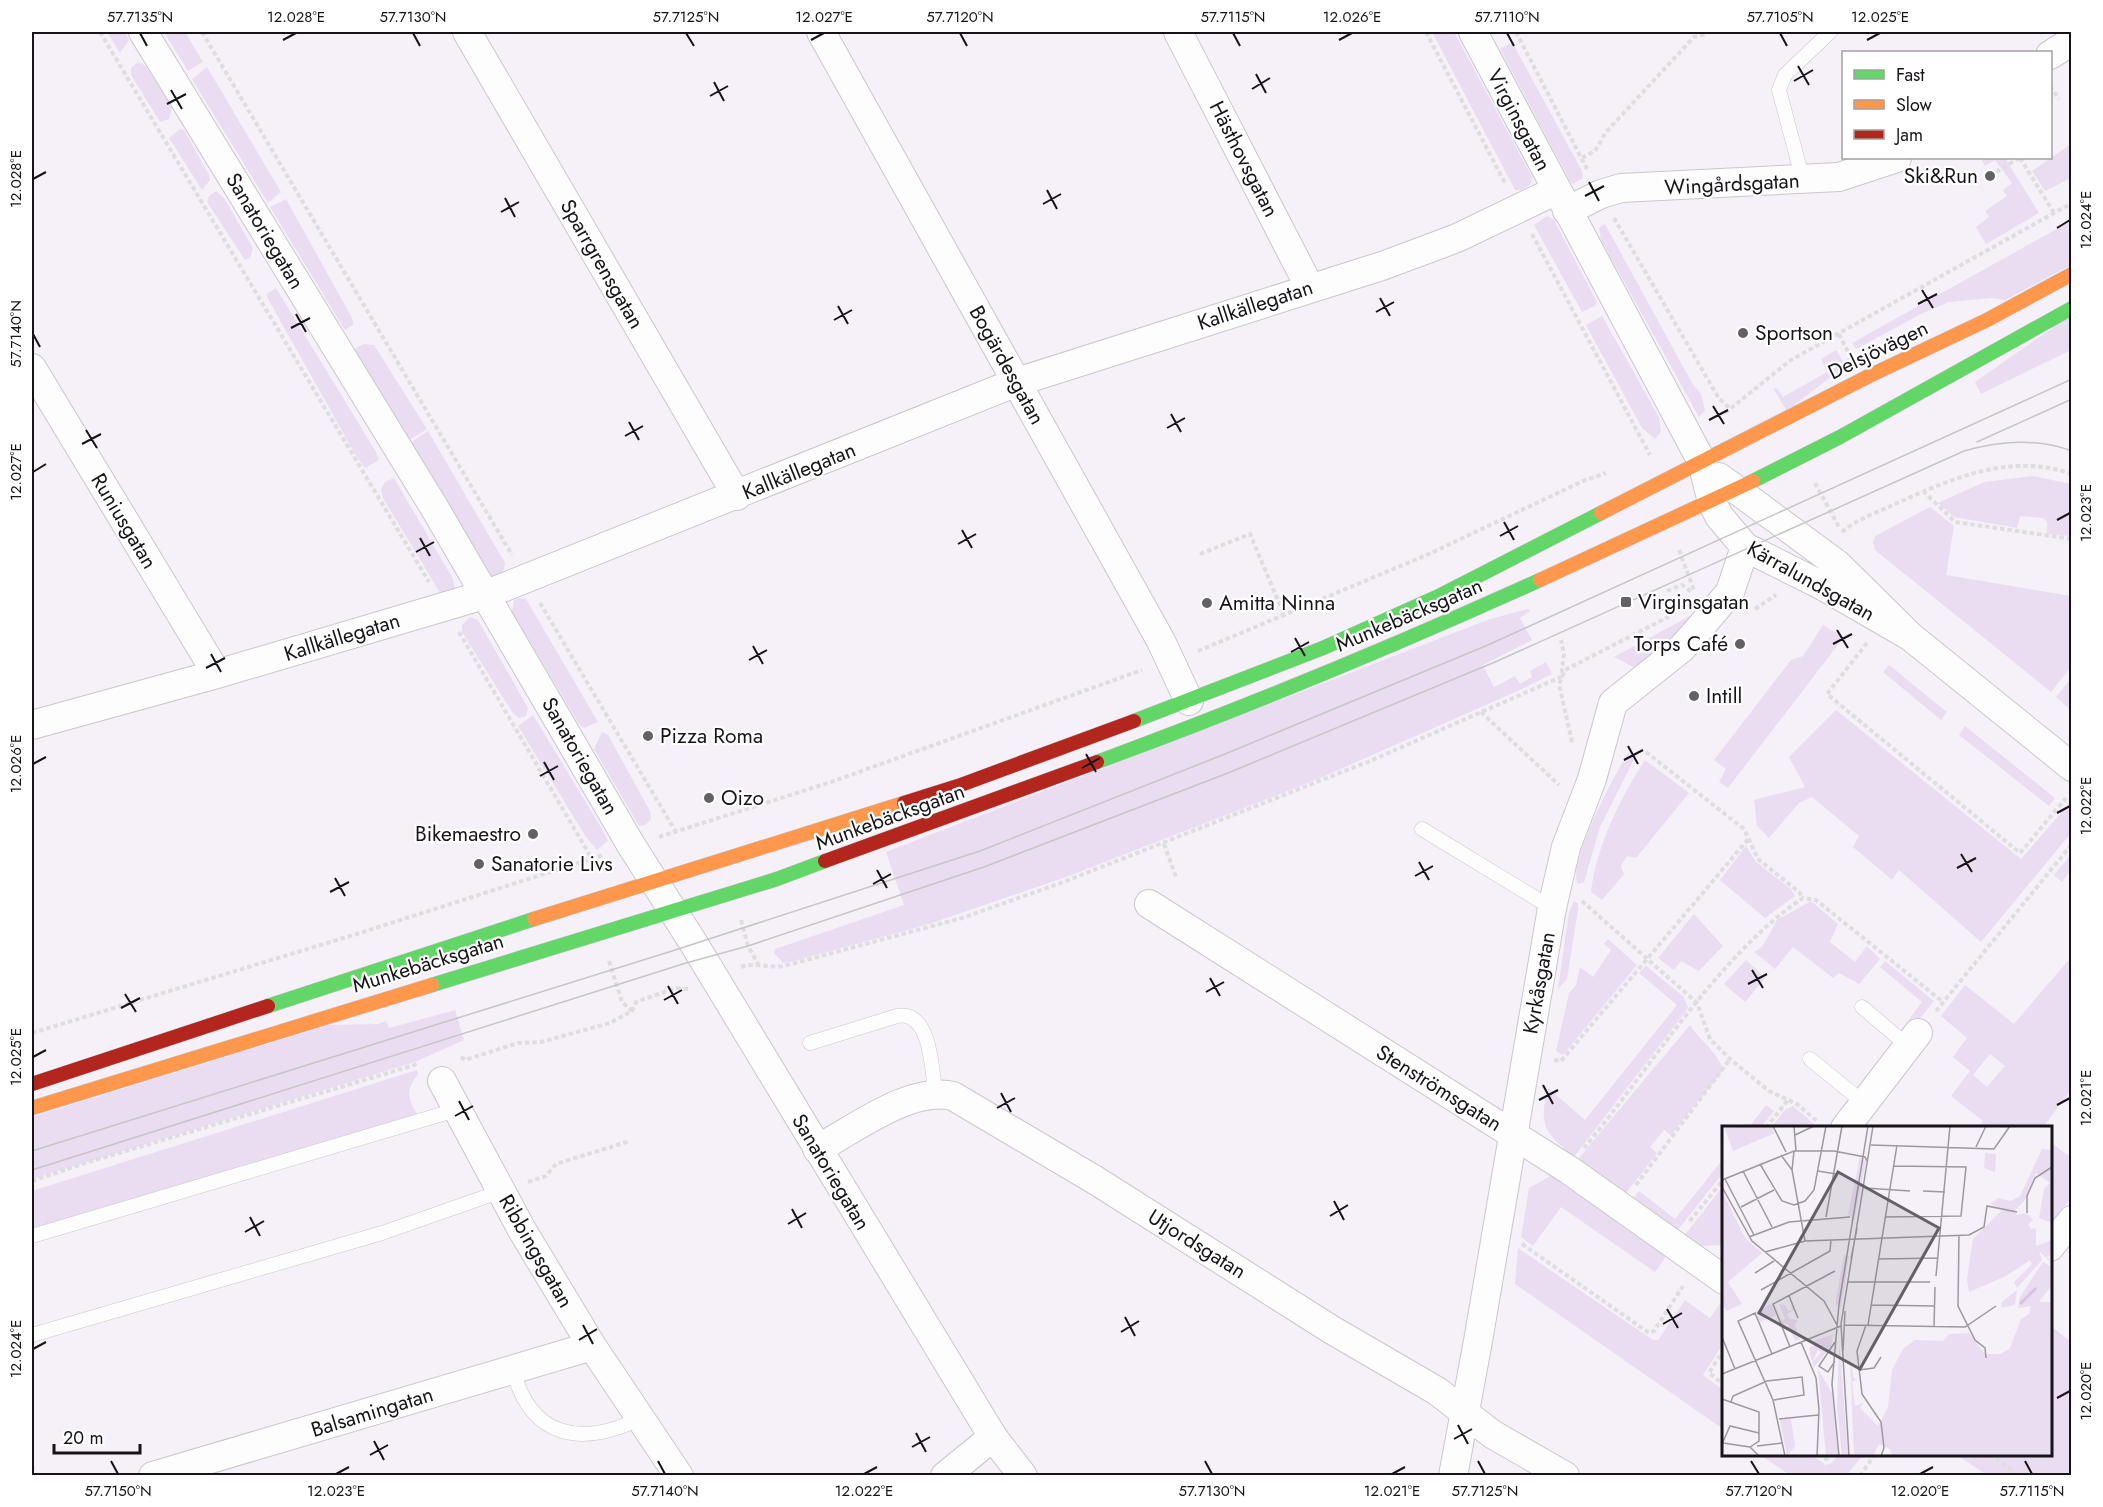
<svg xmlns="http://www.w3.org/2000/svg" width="2103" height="1507" viewBox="0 0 2103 1507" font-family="Jost,sans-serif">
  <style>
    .green { fill: #eaddf2; fill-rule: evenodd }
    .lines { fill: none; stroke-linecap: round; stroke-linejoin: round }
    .lane-casing { stroke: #cbc6ce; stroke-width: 15 }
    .street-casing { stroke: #cbc6ce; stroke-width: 30 }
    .fast-casing { stroke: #cbc6ce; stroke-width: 15 }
    .slow-casing { stroke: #cbc6ce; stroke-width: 15 }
    .jam-casing { stroke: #cbc6ce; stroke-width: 15 }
    .path { stroke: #dfdde0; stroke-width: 4; stroke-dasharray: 4.5 3; stroke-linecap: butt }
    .lane { stroke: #fefdfe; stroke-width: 14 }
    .street { stroke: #fefdfe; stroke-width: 28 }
    .fast { stroke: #63d668; stroke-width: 14 }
    .slow { stroke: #ff974d; stroke-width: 14 }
    .jam { stroke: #b3261e; stroke-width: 14 }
    .tram { stroke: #c6c5c7; stroke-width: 1.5 }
    .ticks { fill: none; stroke: #171319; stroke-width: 2 }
    .poi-dot { fill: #656067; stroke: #fff; stroke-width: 2 }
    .labels { text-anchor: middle; stroke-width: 4.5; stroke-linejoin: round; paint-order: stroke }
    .street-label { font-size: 21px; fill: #171319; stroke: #fff }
    .poi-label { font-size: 21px; fill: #171319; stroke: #fff; text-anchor: start }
    .inset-river { fill: none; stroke: #d6c2e3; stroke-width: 3 }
    .inset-road { fill: none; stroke: #9d989f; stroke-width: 1.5 }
    .view { fill: #656067; fill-opacity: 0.15; stroke: #656067; stroke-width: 3 }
    .inset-edge { fill: none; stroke: #171319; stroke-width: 3 }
    .neatline { fill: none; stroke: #171319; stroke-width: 2 }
    .ticks-label { font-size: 15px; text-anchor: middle; fill: #171319 }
  </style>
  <rect width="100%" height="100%" fill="#f6f0f9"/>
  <path class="green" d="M107,32h18l4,8 -9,13z
    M164,32h21l18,30 -15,9z
    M1432,32h22l78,145 -1,7 -9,6h-7z
    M1512,42l70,129 1,7 -10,6 -3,-3 -70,-132z
    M138,62l8,4 26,42 -3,11 -9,3 -29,-47v-7z
    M207,67l74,125 -13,11 -76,-124z
    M180,129l4,1 25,45 1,5 -8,10 -33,-52z
    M2071,144v34l-26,13 -13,-20z
    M1986,158h19l34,55 -53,31 -10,-17 13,-10 -4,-6 22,-15 -4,-6 9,-7 -17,-23 -10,6 -3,-6z
    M216,191l8,7 29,50 -3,10 -5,2 -38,-58 2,-6z
    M286,199l65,117 3,8 -9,6 -75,-123z
    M1547,216l7,4 43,82 -2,4 -13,6 -48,-87z
    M2071,221v44l-66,35 -14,-2 -42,4 -28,12 -65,35 -4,-6z
    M1605,224l87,159 9,11 4,16 -6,7 -98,-177 -2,-12z
    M276,288l100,164 3,8 -14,8 -10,-14 -88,-157v-3z
    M2071,315v35l-90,44 -6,-12z
    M1602,316l57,101 2,15 -6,7 -13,-11 -56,-103z
    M364,344l10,1 53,84 -19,12 -55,-92z
    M1836,350l7,11 6,-3 3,4c-24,15 -43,34 -66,48l-13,-22 5,1 5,8 44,-25 -6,-13z
    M428,431l77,132c-1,9 -3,12 -12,15l-5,-3 -78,-132z
    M2033,476l38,8v52l-24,-2v-12l-4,-4 -23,-2 -3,12 -63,-11 -16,-14 46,-21z
    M394,478l59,101 2,11 -13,6 -59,-98 -2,-9 4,-7z
    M1930,507l24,19 -8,49 125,21v71l-20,25 -176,-142 -2,-8 2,-6z
    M520,598l6,1 72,123 -14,6 -5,-4 -67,-112 2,-12z
    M1528,609l2,2 -10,7 12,22 -49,25 11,22 21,-11 5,8 12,-7 -2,-6 16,-9 6,12 -32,16 -202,89 -249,97 -143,49 -136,37 -7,1 -9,-10 1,-4 129,-44 -18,-53 604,-233z
    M1697,612l1,3 -61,54 -23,-12z
    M470,617l8,3 50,88 -2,8 -7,2 -7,-6 -50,-80v-7z
    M1823,625l21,12 -116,151 -9,-6 7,-13 -12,-9 77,-100 12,-4z
    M1889,665l58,47 -6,8 -58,-48z
    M2071,678v32l-15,-13z
    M1836,710l185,149 45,-52 5,5v21l-90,109 -82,-72 -7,10 -39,-33 6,-11 -47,-39 -13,6 -30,35 -12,-12 -3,-26 51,-13 -16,-30z
    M533,715l69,114 6,12 -11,9 -11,-13 -68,-111z
    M1965,726l90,72 -6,8 -90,-71z
    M602,732l6,3 42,76 1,8 -6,6 -6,1 -45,-77z
    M1628,753l6,6 -34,68 -16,55 -6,2c-12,-19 38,-112 50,-131z
    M1645,760l44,33 -53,65 -9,-2 -6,10 3,8 -22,26 -11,-8c6,-47 28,-92 54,-132z
    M1746,846l10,16 35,27 4,7 -30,22 -45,-38z
    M2071,854v16l-9,12 -8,-7z
    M1574,901l4,2v7l-11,69 -9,10 11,-77z
    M1811,901l27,23 -8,18 25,20 12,-16 13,13 -21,25 -20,-11 -6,5 -40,-31 -18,22 -21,-17 8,-5 15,-27z
    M1694,914l29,32 -24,25 -18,-10 -7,9 -16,-12z
    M1608,939l29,26 -74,90 -7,-4 13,-58 7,-8 4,-18 13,10 18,-27 -7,-6z
    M2071,957v133l-28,37h-65l5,-6 -32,-25 19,-25 -17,-14 14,-19 -26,-22 24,-31 49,39zM1990,1054l15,12 -18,21 -14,-12z
    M1746,960l19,18 -20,24 -21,-18z
    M1885,961l49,40 -21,26 -4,2 -4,-4 17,-23 -42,-35z
    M1646,966l38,31 4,11 -114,149c-29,-24 -36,-31 -26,-69l37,32 92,-115 -38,-32z
    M455,1010l9,30 -49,22 -383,117v-62l297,-92 49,-1 8,-3 3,7z
    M1690,1025c9,15 29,28 33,45l-52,65 -7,-5 -14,17 7,6 -31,40 -48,-34z
    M417,1070l1,4c-12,16 -11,23 -1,40l-385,119v-42z
    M1766,1105l8,6 -13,16h-12z
    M1793,1106l25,21h-47l15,-18z
    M2050,1142l22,16 -1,40 -20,26z
    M1723,1159v14l-46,58 -44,-32 6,-8 36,28z
    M1554,1174l113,81 -12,17 -94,-65 -28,39 -12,-9 8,-49z
    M1723,1186v59l-23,1 -16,-10z
    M1518,1248l135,92h5l27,-40 25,18 13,-19v45l-20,31 20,15v39l-208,-145z
    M2051,1326l20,16v133h-84l-30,-20 93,-1z
    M1760,1455h52l14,10 6,-2 6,-8h25l-17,21 -56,-1z"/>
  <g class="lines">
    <defs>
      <path id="lane" d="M1803,180l-24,-90 6,-15 45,-43
        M1422,829l130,79
        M1862,1007l46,39
        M810,1043l87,-27c34,-6 35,53 38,77
        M1810,1059l54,44
        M32,1236l427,-127
        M32,1335l350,-102 120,-42
        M513,1370c18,69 69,77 128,48"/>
      <path id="street" d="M143,32l291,475 197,338 63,99 299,493 30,39
        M467,32l270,464
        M821,32l340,609 28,60
        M1178,32l132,256
        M1473,32l229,430 10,40 7,14 26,31 76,38 90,52
        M2050,55l22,-14
        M1567,211l34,-17 20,-6 218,-11 58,-19
        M32,368l185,306
        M1719,477l118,87 74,73 161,130
        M32,725l185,-51 270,-80 530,-212 365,-116 75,-28 100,-48
        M1149,904l420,266 155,110
        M442,1081l80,149 70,116 87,130
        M1845,1128l73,-95
        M817,1149c38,-20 93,-63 136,-53l142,84 237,150 105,61 55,43 73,42
        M2050,1247l22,-27
        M153,1476l439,-130
        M945,1476l48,-39
        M1453,1476l25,-135 74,-433 14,-61 26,-68 21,-76 69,-55 16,-18 32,-38 15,-45"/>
      <path id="fast" d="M1753,481l87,-44 232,-129
        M1134,721l189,-73 116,-52 162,-83
        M1097,762c150,-55 297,-116 443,-182
        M432,985l345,-106 48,-18
        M268,1006l266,-87"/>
      <path id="slow" d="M1601,513l268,-137 118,-56 85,-46
        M1540,580l213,-99
        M534,919l370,-116
        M32,1108l400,-123"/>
      <path id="jam" d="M904,803l54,-17 176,-65
        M825,861l272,-99
        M32,1084l236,-78"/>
    </defs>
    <use href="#lane" class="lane-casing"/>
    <use href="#street" class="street-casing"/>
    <use href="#fast" class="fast-casing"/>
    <use href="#slow" class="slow-casing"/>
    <use href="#jam" class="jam-casing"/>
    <path class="path" d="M100,32l329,550
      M202,32l310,523
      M1426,32l80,153
      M1516,32l71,137
      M2050,86l9,13
      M1582,158l13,-7 11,-19 88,-95 12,-3
      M2020,158l34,55
      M1990,176l29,-18
      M1614,218l104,179 12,12
      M1532,234l118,221
      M1839,334l9,18
      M1725,413l66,-53 281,-157
      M1815,483l25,46
      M1923,491l32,31 117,17
      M1842,532c13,-12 36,-20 53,-28 56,-25 115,-52 177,-30
      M1679,550l15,40
      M1200,554l50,-20 35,83
      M1667,591l15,-6 11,8
      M540,603l136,229
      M1755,609l21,-14
      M459,632l133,227
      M1867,643l-40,51 193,159 46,-55
      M1198,651l231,-97 154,-73 23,-8
      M1481,712l78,73
      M1572,742l-13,-58 6,-14 105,-54
      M1646,752l98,77 14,30 41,33 4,6
      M659,837l172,-55 311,-112
      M1164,844l12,33
      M1582,901l115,102 13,36 20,20 39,32 28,13 20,17
      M741,920l7,26 10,18
      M609,961l13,41 10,9
      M741,967c14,-5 28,1 43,-1l178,-48 99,-35 309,-122 191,-84 3,-23 -3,-14
      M1936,1011l136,-167
      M32,1033l328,-100 243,-78
      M461,1057l4,3 53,-17 23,-1 69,-19 22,-12 4,-9 40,-14 12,1
      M1554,1060l7,1 189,-224
      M1766,1128l22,-28
      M1584,1148c66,-79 134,-193 219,-250l13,2 127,102
      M32,1181l50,-17 336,-100
      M528,1182l18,-6 10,-12 74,-23
      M1636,1185l94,-126
      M1690,1221l34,-42
      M1522,1244l127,89 5,-2 29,-45
      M1724,1349l-15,24 15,12
      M1818,1454l8,5 7,-5
      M1990,1454l29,22
      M32,1466l2,10
      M1860,1476l15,-22"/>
    <use href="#lane" class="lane"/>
    <use href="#street" class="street"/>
    <use href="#fast" class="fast"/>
    <use href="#slow" class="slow"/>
    <use href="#jam" class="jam"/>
    <path class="tram" d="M1977,442l95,-43
      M32,1151l640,-200 308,-100 245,-97 263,-109 584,-266
      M32,1170l654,-207 62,-17 236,-79 244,-94 267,-111 469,-211c34,-10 73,-13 108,0"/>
  </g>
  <path class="ticks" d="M140,33l7,13M413,33l7,13M686,33l8,13M960,33l7,13M1233,33l7,13M1507,33l7,13M1780,33l7,13M283,40l13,-7M811,40l13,-7M1339,40l13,-7M1867,40l13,-7M1798,66l11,19M1256,74l10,19M1794,81l19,-11M714,82l10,19M1252,89l18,-11M171,90l11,19M710,96l18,-10M167,104l19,-10M33,179l13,-7M1589,182l10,19M1047,190l10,19M1585,196l19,-10M505,198l10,19M1043,204l18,-10M501,212l18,-10M2057,228l13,-8M1922,290l11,18M1380,298l10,18M1918,304l19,-10M838,306l10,18M1376,312l18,-10M296,314l10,18M834,320l18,-10M291,328l19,-10M33,334l7,13M1713,406l11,18M1171,414l10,18M1709,420l19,-10M629,422l10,18M1167,428l18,-10M86,430l11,18M625,436l18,-10M82,444l19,-10M33,472l13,-8M2057,520l13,-7M1504,522l10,18M962,530l10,18M1500,536l18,-10M420,538l10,18M958,544l18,-10M416,552l18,-10M1837,630l11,18M1295,638l10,18M1833,644l19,-10M753,646l10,18M1291,652l18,-10M211,654l10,18M749,660l18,-10M206,668l19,-10M1628,746l10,18M1086,754l10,18M1624,760l19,-10M544,762l10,18M33,764l13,-7M1082,768l18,-10M540,776l18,-10M2057,813l13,-7M1961,854l11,18M1419,862l10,18M1957,868l19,-10M877,870l10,18M1415,876l18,-10M335,878l10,18M873,884l18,-10M330,892l19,-10M1752,970l11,18M1210,978l10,18M1748,984l19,-10M668,986l10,18M1206,992l18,-10M125,994l11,18M664,1000l18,-10M121,1008l19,-10M33,1057l13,-7M1543,1085l10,19M1001,1093l10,19M1539,1100l19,-10M459,1101l10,19M2057,1105l13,-7M997,1108l18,-10M455,1116l18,-10M1334,1201l10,19M792,1209l10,19M1330,1216l18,-11M250,1217l10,19M788,1224l18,-11M245,1232l19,-11M1667,1309l11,19M1125,1317l10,19M1663,1324l19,-11M583,1325l10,19M1121,1332l18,-11M579,1340l18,-11M33,1349l13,-7M2057,1398l13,-7M1458,1425l10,19M916,1433l10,19M1454,1439l18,-10M374,1441l10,19M912,1447l18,-10M370,1455l18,-10M111,1461l7,13M658,1461l7,13M1205,1461l7,13M1478,1461l7,13M1751,1461l8,13M2025,1461l7,13M336,1474l13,-7M864,1474l13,-7M1392,1474l13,-7M1920,1474l13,-7"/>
  <g class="poi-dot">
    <circle cx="1990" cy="176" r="6"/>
    <circle cx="1743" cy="333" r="6"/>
    <rect x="1620" y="596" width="12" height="12" rx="3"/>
    <circle cx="1207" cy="603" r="6"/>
    <circle cx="1740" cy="644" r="6"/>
    <circle cx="1694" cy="696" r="6"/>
    <circle cx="648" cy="736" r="6"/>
    <circle cx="709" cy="798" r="6"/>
    <circle cx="533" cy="834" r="6"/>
    <circle cx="479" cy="864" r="6"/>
  </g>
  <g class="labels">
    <g class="street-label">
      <text transform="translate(1519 120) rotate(62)" y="7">Virginsgatan</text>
      <text transform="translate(1244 159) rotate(63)" y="7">Hästhovsgatan</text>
      <text transform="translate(1732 184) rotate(-3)" y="7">Wingårdsgatan</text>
      <text transform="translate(265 231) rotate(59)" y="7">Sanatoriegatan</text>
      <text transform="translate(602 264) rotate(60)" y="7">Sparrgrensgatan</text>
      <text transform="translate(1255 305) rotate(-18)" y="7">Kallkällegatan</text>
      <text transform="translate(1878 350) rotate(-26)" y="7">Delsjövägen</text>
      <text transform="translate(1007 365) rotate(61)" y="7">Bogärdesgatan</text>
      <text transform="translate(799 471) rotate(-22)" y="7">Kallkällegatan</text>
      <text transform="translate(124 521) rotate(59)" y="7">Runiusgatan</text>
      <text transform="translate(1811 581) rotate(29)" y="7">Kärralundsgatan</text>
      <text transform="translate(1409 615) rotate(-23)" y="7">Munkebäcksgatan</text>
      <text transform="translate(342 637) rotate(-17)" y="7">Kallkällegatan</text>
      <text transform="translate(580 756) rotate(60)" y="7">Sanatoriegatan</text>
      <text transform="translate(890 817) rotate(-20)" y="7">Munkebäcksgatan</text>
      <text transform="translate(428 963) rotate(-17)" y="7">Munkebäcksgatan</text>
      <text transform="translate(1539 983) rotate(-80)" y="7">Kyrkåsgatan</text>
      <text transform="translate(1439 1088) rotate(32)" y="7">Stenströmsgatan</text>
      <text transform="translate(831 1172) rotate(59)" y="7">Sanatoriegatan</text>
      <text transform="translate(1197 1244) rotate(32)" y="7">Utjordsgatan</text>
      <text transform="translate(536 1251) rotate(60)" y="7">Ribbingsgatan</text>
      <text transform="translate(372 1412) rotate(-17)" y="7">Balsamingatan</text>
    </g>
    <g class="poi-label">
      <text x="1978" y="183" text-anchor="end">Ski&amp;Run</text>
      <text x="1755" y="340">Sportson</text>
      <text x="1638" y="609">Virginsgatan</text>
      <text x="1219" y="610">Amitta Ninna</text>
      <text x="1728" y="651" text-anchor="end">Torps Café</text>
      <text x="1706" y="703">Intill</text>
      <text x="660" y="743">Pizza Roma</text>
      <text x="721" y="805">Oizo</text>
      <text x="521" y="841" text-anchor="end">Bikemaestro</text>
      <text x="491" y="871">Sanatorie Livs</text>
    </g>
  </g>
  <g transform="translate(1722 1126)">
    <rect width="330" height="330" fill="#f6f0f9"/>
    <path d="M8,0h42l3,7 -42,18 -8,-22zM320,23l10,1v73l-13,-5 5,-29 6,-6 -14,-10 -11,27 -11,11 3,4 10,-2 6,7 -5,4 3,5 5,-1v18l16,-6v15l-5,1 5,7 -13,-12 3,9 -25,28 -3,-6 18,-18 -2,-4 -24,16 -37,16 -2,-13 6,-40 29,-29 -11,-6 7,-6 13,3 9,-5zM263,27l11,1 -1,18 -11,-4zM138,31l6,4 -12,60 -6,-7zM0,65l23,47 17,15 -34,29 14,22 -15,7 -5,-6zM124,118l-2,11 5,1 -8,52 -3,-5 -2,4v-8zM321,136l9,5v18l-13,17h13v154h-160l-2,-7 -11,-5 -6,12h-19l-4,-98 4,21 4,-1 -6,4 3,24 8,-3 -3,5 18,18 10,-19 4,-37 11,-21 12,-9 28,1 6,-7 20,-1 16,21h16l9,-6 11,-29 8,-5 2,-8 -13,2 2,-11zM295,164l-2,15 -14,3 1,-6zM49,178l5,11 -16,7 -4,-11zM53,178l7,17 3,-2 -6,-15 6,1 3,6 4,-1 -1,-6 3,6 -7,4 3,5 8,1 -3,5 5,14 -5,2 -8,-18 -5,2zM111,208l-2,13 -17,20 -2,-4 9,-11 -3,-2 -6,12 -3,-14 6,-3 -1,-4zM117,220l1,5 8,105h-6l-5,-49zM96,243l14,24 6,63h-12zM69,293l4,27 -8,10 -7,-36z" fill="#eaddf2"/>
    <path class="inset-river" d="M298,178l16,-16"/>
    <path class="inset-road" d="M51,0l13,26M72,0l2,25M73,9l19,-9M149,19l123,4 16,-23M254,21l10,-21M59,29l11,15 2,-19M38,38l22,37 12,4 11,-4 9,-11 12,-64M70,44l13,71M21,45l29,56M96,45l18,3M3,53l29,56M0,54l72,-29h40l31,6 2,4M0,61l30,54 72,60 13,24M143,62l45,3M201,65l22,1M19,81l33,-17M305,87v-17l8,-18 17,-11M104,91l16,-91M163,91l76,-1 5,-49 -72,-1M237,109l-1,71 17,34 10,8 1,10M27,111l40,-15 61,-5M43,126l40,-11 164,-6 15,-8 3,-21 30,6M129,133l6,-31M156,133l60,-1M33,147l19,-12M214,150l14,-150M125,156h83M39,164l69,-39 1,-11M67,170l9,22M149,179l64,1M122,199l121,2 31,-21M144,199l-9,26 5,43 19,28 3,26 -3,8M146,199l29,-180M212,201l1,-40M0,211l13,32M79,216l15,36 3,32 -2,46M68,221l-17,-43 62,-33M121,225l2,-40M50,228l-17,-41 -17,8 35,79 12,56M113,235l-7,11 -9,-6 16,-24M137,244l15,-2 7,-11M0,248l119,-48M0,273l37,13v29l-9,6M9,276l2,-6 34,-15 35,-4 2,18 -30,5M57,293l39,-4M1,317l27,4 9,9M0,318l8,-18 29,7M35,320l26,-3M117,330l-7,-72 7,-80 29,-178M127,330l-8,-132 32,-198"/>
    <path class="view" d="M116,46l101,56 -79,141 -101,-56z"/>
    <rect width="330" height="330" class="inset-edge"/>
  </g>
  <rect width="2103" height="1507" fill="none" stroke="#ffffff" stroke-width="66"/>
  <rect x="1842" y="51" width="210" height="108" fill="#ffffff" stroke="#a2a1a3" stroke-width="1.5"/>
  <rect x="1854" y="70" width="30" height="9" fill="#63d668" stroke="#a2a1a3" stroke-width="1.5"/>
  <text x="1896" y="81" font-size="18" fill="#171319">Fast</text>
  <rect x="1854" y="100" width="30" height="9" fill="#ff974d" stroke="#a2a1a3" stroke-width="1.5"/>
  <text x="1896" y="111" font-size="18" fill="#171319">Slow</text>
  <rect x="1854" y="130" width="30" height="9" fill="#b3261e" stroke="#a2a1a3" stroke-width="1.5"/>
  <text x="1896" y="141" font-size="18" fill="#171319">Jam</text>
  <path d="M54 1444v9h86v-9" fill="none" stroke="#171319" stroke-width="3"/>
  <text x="63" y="1444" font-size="18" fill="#171319" stroke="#ffffff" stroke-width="4.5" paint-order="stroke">20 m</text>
  <rect x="33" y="33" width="2037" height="1441" class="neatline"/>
  <g class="ticks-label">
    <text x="140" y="22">57.7135°N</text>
    <text x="296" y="22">12.028°E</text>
    <text x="413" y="22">57.7130°N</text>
    <text x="686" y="22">57.7125°N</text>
    <text x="824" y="22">12.027°E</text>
    <text x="960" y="22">57.7120°N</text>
    <text x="1233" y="22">57.7115°N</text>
    <text x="1352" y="22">12.026°E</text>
    <text x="1507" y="22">57.7110°N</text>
    <text x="1780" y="22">57.7105°N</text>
    <text x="1880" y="22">12.025°E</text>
    <text transform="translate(16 179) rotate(-90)" y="5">12.028°E</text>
    <text transform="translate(2086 220) rotate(-90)" y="5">12.024°E</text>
    <text transform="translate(16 334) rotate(-90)" y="5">57.7140°N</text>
    <text transform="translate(16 472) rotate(-90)" y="5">12.027°E</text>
    <text transform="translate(2086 513) rotate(-90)" y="5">12.023°E</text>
    <text transform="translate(16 764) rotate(-90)" y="5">12.026°E</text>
    <text transform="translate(2086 806) rotate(-90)" y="5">12.022°E</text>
    <text transform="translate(16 1057) rotate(-90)" y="5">12.025°E</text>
    <text transform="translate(2086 1098) rotate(-90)" y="5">12.021°E</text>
    <text transform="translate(16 1349) rotate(-90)" y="5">12.024°E</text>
    <text transform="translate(2086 1391) rotate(-90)" y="5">12.020°E</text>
    <text x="118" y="1496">57.7150°N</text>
    <text x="336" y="1496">12.023°E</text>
    <text x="665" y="1496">57.7140°N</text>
    <text x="864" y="1496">12.022°E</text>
    <text x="1212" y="1496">57.7130°N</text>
    <text x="1392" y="1496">12.021°E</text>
    <text x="1485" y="1496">57.7125°N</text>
    <text x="1759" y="1496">57.7120°N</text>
    <text x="1920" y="1496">12.020°E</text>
    <text x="2032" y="1496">57.7115°N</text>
  </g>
</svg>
